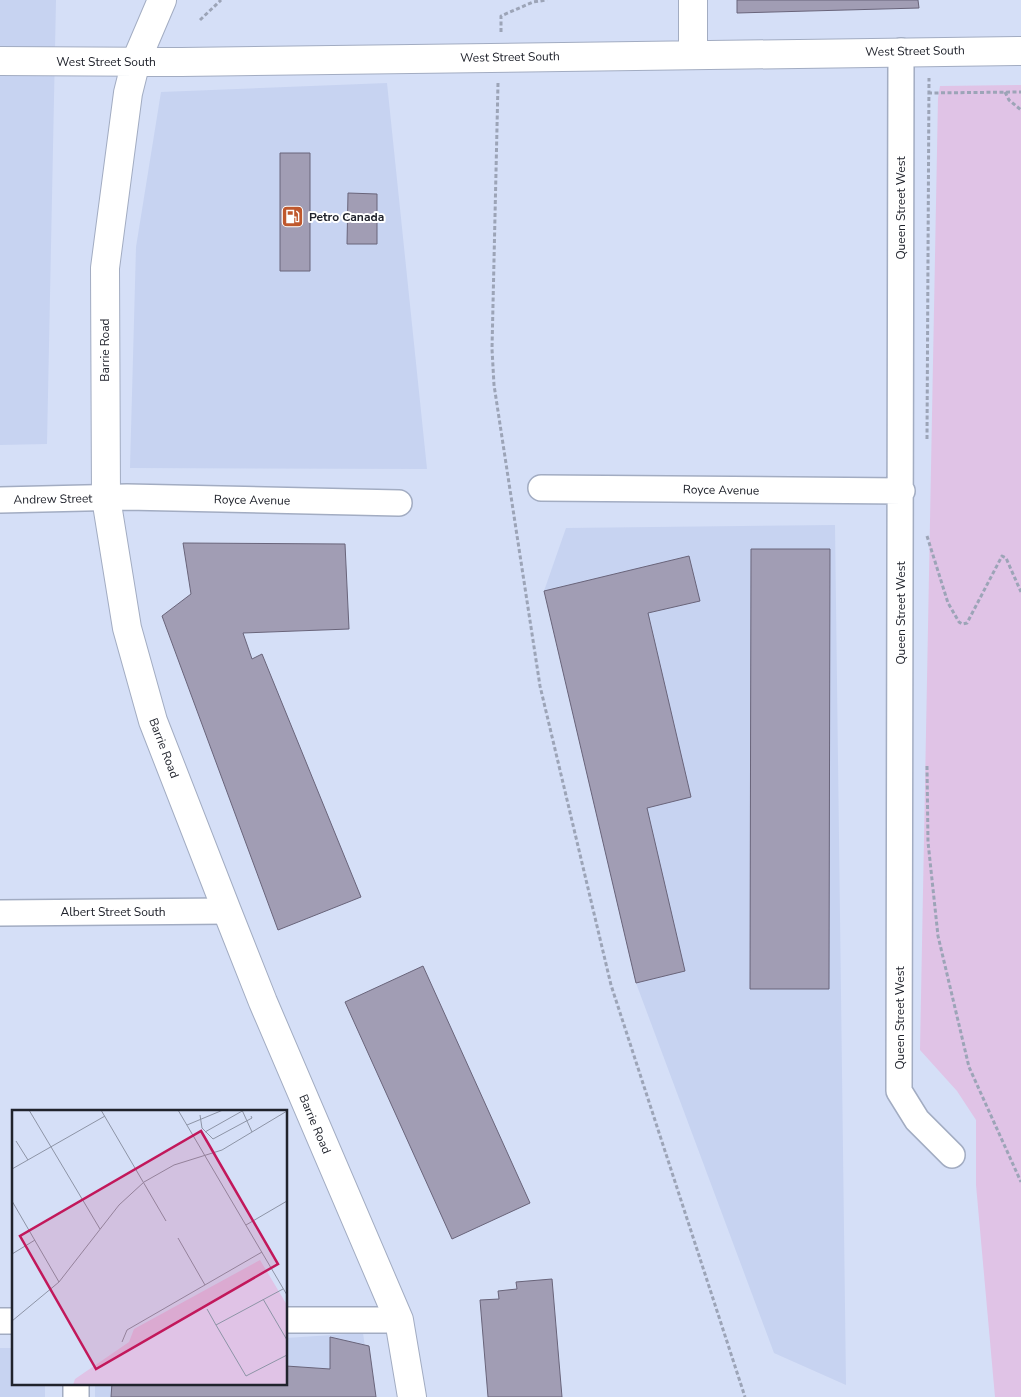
<svg xmlns="http://www.w3.org/2000/svg" width="1021" height="1397" viewBox="0 0 1021 1397" font-family="'Nunito Sans',sans-serif">
  <style>
    .built { fill: #c7d3f1 }
    .green { fill: #e0c3e6 }
    .building { fill: #a19db4; stroke: #69647a }
    .lines { fill: none; stroke-linecap: round; stroke-linejoin: round }
    .minor-casing { stroke: #a2acc2; stroke-width: 28 }
    .tertiary-casing { stroke: #a2acc2; stroke-width: 30 }
    .path { stroke: #9ca4b7; stroke-width: 3; stroke-dasharray: 4 2.5; stroke-linecap: butt }
    .minor { stroke: #fff; stroke-width: 25 }
    .tertiary { stroke: #fff; stroke-width: 28 }
    .labels { text-anchor: middle; stroke-width: 4; stroke-linejoin: round; paint-order: stroke }
    .street-label { font-size: 12px; fill: #20232c; stroke: #fff }
    .poi-label { font-size: 12px; font-weight: bold; fill: #20232c; stroke: #fff; text-anchor: start }
    .inset-road { fill: none; stroke: #8d94a6; stroke-width: 1 }
    .view { fill: #c2185b; fill-opacity: 0.15; stroke: #c2185b; stroke-width: 2.5 }
    .inset-edge { fill: none; stroke: #20232c; stroke-width: 2.5 }
  </style>
  <rect width="100%" height="100%" fill="#d5dff7"/>
  <path class="built" d="M0,0h56l-9,444 -47,1z
    M387,83l40,386 -297,-1 6,-221 25,-155z
    M835,525l11,860 -72,-32 -138,-370 -92,-392 22,-63z
    M363,1333l9,64h-277v-14h191v-45z
    M0,1348h14v35h31v14h-45z"/>
  <path class="green" d="M1021,85v1312h-26l-19,-212v-65l-19,-29 -37,-41 18,-952 2,-12z"/>
  <path class="building" d="M737,0h181l1,8 -182,5z
    M280,153h30v118h-30z
    M348,193l29,1v50h-30z
    M183,543l162,1 4,85 -106,4 9,26 10,-5 99,243 -83,33 -116,-314 29,-22z
    M751,549h79l-1,440h-79z
    M689,556l11,45 -52,12 43,184 -44,11 38,163 -49,12 -92,-392z
    M423,966l107,237 -78,36 -107,-237z
    M552,1279l10,118h-74l-8,-97 19,-1 -1,-8 19,-2 -1,-7z
    M330,1337l39,9 7,51h-265l1,-14h174v-17l44,3z"/>
  <g class="lines">
    <defs>
      <path id="minor" d="M901,51l-2,1040 18,29 35,35
        M541,488l361,3
        M0,500l127,-3 272,6
        M0,913l227,-2
        M286,1320h113
        M0,1321h14
        M76,1383v14"/>
      <path id="tertiary" d="M162,0l-26,61 -8,32 -23,175 1,230 21,130 26,93 74,190 36,91 136,318 13,77
        M693,54v-54
        M0,61l181,1 840,-11"/>
    </defs>
    <use href="#minor" class="minor-casing"/>
    <use href="#tertiary" class="tertiary-casing"/>
    <path class="path" d="M200,20l21,-20
      M501,32v-16l32,-14 14,-2
      M498,83l-6,266 2,36 46,301 71,299 134,412
      M1005,92l4,8 12,10
      M928,93l93,-1
      M927,439l2,-361
      M927,536l21,67 11,19 3,2 5,-1 35,-67 4,2 15,34
      M927,766l1,76 10,94 31,131 52,115"/>
    <use href="#minor" class="minor"/>
    <use href="#tertiary" class="tertiary"/>
  </g>
  <defs>
    <symbol id="fuel-square" viewBox="-11 -11 22 22"><rect x="-9" y="-9" width="18" height="18" rx="4" fill="#bf582d" stroke="#fff"/><path d="M-5.5-6h7V0h2V4h1.3V-2.5L3-4.5l.8-.8L6-3V5H2.5V1h-1V6h-7ZM-4.2-4.7v3.2H.2V-4.7Z" fill="#fff"/></symbol>
  </defs>
  <g fill-rule="evenodd">
    <use href="#fuel-square" x="280" y="204" width="25" height="25"/>
  </g>
  <g class="labels">
    <g class="street-label">
      <text transform="translate(915 51) rotate(-1)" y="4">West Street South</text>
      <text transform="translate(510 57) rotate(-1)" y="4">West Street South</text>
      <text x="106" y="66">West Street South</text>
      <text transform="translate(901 208) rotate(-90)" y="4">Queen Street West</text>
      <text transform="translate(105 350) rotate(-90)" y="4">Barrie Road</text>
      <text transform="translate(721 490) rotate(1)" y="4">Royce Avenue</text>
      <text transform="translate(53 499) rotate(-1)" y="4">Andrew Street</text>
      <text transform="translate(252 500) rotate(1)" y="4">Royce Avenue</text>
      <text transform="translate(901 613) rotate(-90)" y="4">Queen Street West</text>
      <text transform="translate(164 748) rotate(69)" y="4">Barrie Road</text>
      <text x="113" y="916">Albert Street South</text>
      <text transform="translate(900 1018) rotate(-90)" y="4">Queen Street West</text>
      <text transform="translate(315 1124) rotate(67)" y="4">Barrie Road</text>
    </g>
    <g class="poi-label">
      <text x="309" y="221">Petro Canada</text>
    </g>
  </g>
  <g transform="translate(12 1110)">
    <rect width="275" height="275" fill="#d5dff7"/>
    <path d="M248,150l27,45v80h-214l2,-6 54,-37 5,-13z" fill="#e0c3e6"/>
    <path class="inset-road" d="M17,0l71,119M89,0l65,111M166,0l109,185M230,0l10,22M188,5l2,13 11,11 39,-21 -1,-2M175,15l36,-15M193,22l39,-22M4,31l12,19M0,59l93,-53M0,91l47,81M234,115l41,-24M166,128l27,47M0,144l23,-14M271,179l-67,36 30,51 41,-21M251,189l24,41M195,199l9,16M0,211l47,-39 60,-77 25,-23 30,-17 48,-15 65,-39M110,232l5,-12 135,-78"/>
    <path class="view" d="M189,21l77,133 -182,105 -76,-133z"/>
    <rect width="275" height="275" class="inset-edge"/>
  </g>
</svg>
